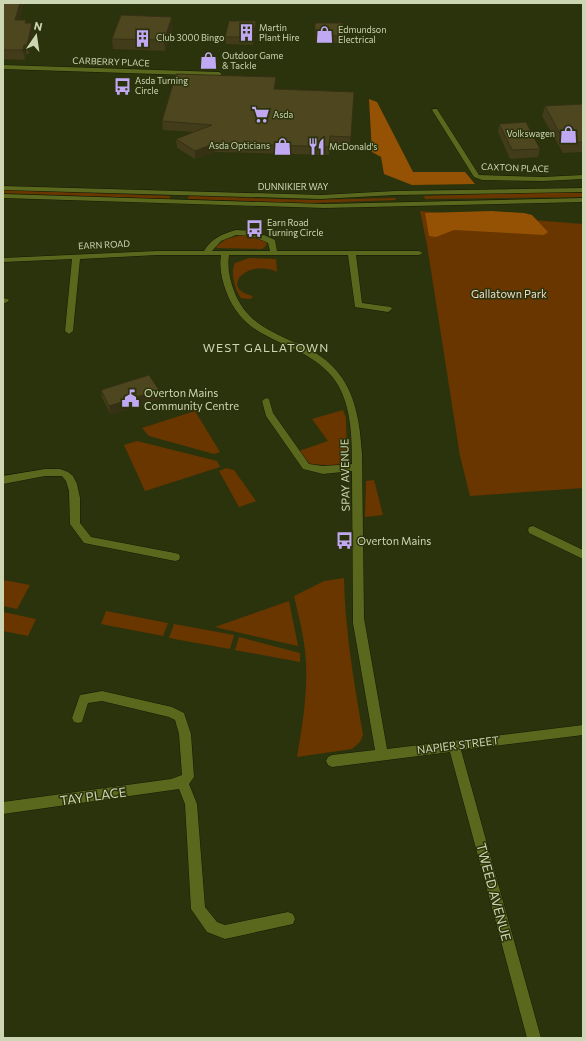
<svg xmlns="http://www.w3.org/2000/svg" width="586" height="1041" viewBox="0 0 586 1041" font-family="Commissioner,sans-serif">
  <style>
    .green { fill: #693600 }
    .forest { fill: #965204 }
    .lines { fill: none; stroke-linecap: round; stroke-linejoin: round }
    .minor-casing { stroke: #151904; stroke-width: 1 }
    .secondary-casing { stroke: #151904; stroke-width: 1 }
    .minor { fill: #5a681e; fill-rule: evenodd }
    .secondary { fill: #5a681e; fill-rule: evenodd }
    .wall { fill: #423c1a }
    .shaded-wall { fill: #363115 }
    .building { fill: #4d461e; stroke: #363115 }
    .labels { text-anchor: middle; stroke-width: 3; stroke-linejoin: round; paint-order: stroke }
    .far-poi-label { font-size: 9px; fill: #cdd6b2; stroke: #2b330c; text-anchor: start }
    .far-street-label { font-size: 9px; fill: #cdd6b2; stroke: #2b330c }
    .park-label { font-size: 11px; fill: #f0d8c7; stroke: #2b330c }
    .poi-label { font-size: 11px; fill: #cdd6b2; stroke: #2b330c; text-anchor: start }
    .street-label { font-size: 11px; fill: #cdd6b2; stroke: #2b330c }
    .neighbourhood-label { font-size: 12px; letter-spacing: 1px; fill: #cdd6b2; stroke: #2b330c }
    .near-street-label { font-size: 13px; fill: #cdd6b2; stroke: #2b330c }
  </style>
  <rect width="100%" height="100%" fill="#2b330c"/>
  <path class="green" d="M3,190l167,6v3l-167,-6z
    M531,193h52v4l-158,2 -1,-3z
    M189,196l120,4 86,-2 1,2 -84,3 -124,-4z
    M420,211l163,13v264l-113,8 -10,-40 -33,-211z
    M241,235l16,1 10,6 -1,4 -4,3 -45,-1 -1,-2 11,-7z
    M249,258l27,1 1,13c-29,-14 -59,16 -24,24l-2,3 -10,-1c-6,-8 -11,-26 -6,-35z
    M343,410l3,8 1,43 -8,5 -29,-2 -11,-13 29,-10 -16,-22z
    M195,411l25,41 -6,2 -65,-18 -7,-8z
    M137,441l80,20 3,6 -75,24 -21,-46z
    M226,468l8,2 22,31 -17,6 -20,-36z
    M374,480l9,35 -18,2 1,-36z
    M344,578c1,53 10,105 19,157l-3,7 -8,7 -55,8c6,-35 12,-71 8,-107 -2,-18 -7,-36 -11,-54l30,-15z
    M3,580l27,5 -13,24 -14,-3z
    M289,601l9,45 -83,-19z
    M106,611l62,12 -5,13 -62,-12z
    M3,612l33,7 -8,17 -25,-5z
    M174,624l60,11 -4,14 -61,-11z
    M239,637l61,16v9l-65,-12z"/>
  <path class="forest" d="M369,99l8,3 36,70h52l10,12 -63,1 -28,-11 -3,-17 -9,-5z
    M491,211l33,2 8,2 16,17 -4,3 -90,-5 -18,7 -7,-1 -4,-23z"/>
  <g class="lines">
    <defs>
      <path id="minor" d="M3,65l216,7 3,2 -3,2 -216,-7z
        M433,109h4l42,66 64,2 40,-2v4l-40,2 -61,-1 -8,-3 -42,-67z
        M236,230c14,0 26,3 39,10l2,11h142l4,2 -4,2h-63l6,48 29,4 1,2 -4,3 -33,-5 -7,-52h-119c-2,13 1,25 5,36 19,50 71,44 101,78 21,23 25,55 27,85l2,164 23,131 196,-24v10l-122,15 80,288h-14l-77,-286 -118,15 -4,-2 -2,-4 2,-4 4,-2 43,-5 -22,-127 -1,-152 -29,3 -20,-5 -37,-53 -4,-15 4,-3 3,1 4,14 36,51 14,2 29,-2c0,-31 -1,-69 -24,-92 -33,-34 -83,-28 -102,-81 -4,-11 -7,-23 -5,-36h-64l-77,4 -7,72 -4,3 -4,-3 7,-72 -69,3v-4l154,-7h47c8,-13 18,-17 32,-21zM236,235c12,0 21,2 32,8l2,8h-58l9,-10z
        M3,298l5,1 1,2 -6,3z
        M45,469h15l8,3 5,4 4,8 3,14v25l11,14 84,16 4,1 1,3 -1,3 -4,1 -91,-18 -14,-19 -1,-33 -3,-10 -4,-5h-17l-42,8v-8z
        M533,526l50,24v9l-54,-26 -1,-3 1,-3z
        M102,691l70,16 12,6 7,21 3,43 -5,7 8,20 8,103 12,15 8,3 63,-13 5,2 2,5 -2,5 -68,15 -18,-7 -16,-23 -6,-105 -6,-15 -176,25v-12l168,-23 11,-4 -3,-41 -4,-14 -6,-3 -67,-16 -14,2 -6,19 -4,1 -4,-1 -2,-4 8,-23z"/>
      <path id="secondary" d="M3,186l318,9 74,-4 188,-3v4l-188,3 -74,4 -318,-9z
        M3,194l321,10 259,-6v4l-259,6 -321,-10z"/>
    </defs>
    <use href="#minor" class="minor-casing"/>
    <use href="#secondary" class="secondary-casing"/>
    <use href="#minor" class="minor"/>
    <use href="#secondary" class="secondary"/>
  </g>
  <path class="wall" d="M4,3h20l-5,17 8,3 7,9 -5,22h-3l-1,6 -22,-1v-53z
    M256,21v8l-3,16 -27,-1 -1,-7z
    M315,23h28l-1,20h-27z
    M173,27l-8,24 -52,-2 -1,-10z
    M276,77l-1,12 79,3 -4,53 -20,-1 -1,11 -114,-3 -20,7 -18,-11 -1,-9 19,-7 -32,-2 -1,-9z
    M583,104v48l-20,1 -21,-37 3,-10z
    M499,124l41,25 -2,8 -28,2 -12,-27z
    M101,390l59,9 -49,16 -9,-17z"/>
  <path class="shaded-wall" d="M20,3h4l-7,26 -2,-9z
    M172,17l1,10 -8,24 -1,-11z
    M256,21v8l-3,16v-8z
    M32,23l2,9 -5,22 -2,-9z
    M24,45l2,9 -1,6 -2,-10z
    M276,77v8l-2,12v-8z
    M215,143v9l-20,7v-8z
    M159,390l1,9 -49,16 -2,-9z"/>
  <path class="building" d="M4,3h16l-5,17h11l-1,3h7l-5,22h-3l-1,5h-20v-44z
    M121,15l51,2 -8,23 -52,-1z
    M229,21h27l-3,16h-28z
    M315,23h28l-1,13 -27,-1z
    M176,74l100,3 -2,12 80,3 -3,45 -21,-1 -1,11 -114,-4 -20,8 -19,-12 36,-14 -50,-4z
    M583,104v38l-18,1 -20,-37z
    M526,122l14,27 -28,1 -13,-26z
    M149,375l10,15 -50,16 -8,-16z"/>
  <defs>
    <symbol id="building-bare" viewBox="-9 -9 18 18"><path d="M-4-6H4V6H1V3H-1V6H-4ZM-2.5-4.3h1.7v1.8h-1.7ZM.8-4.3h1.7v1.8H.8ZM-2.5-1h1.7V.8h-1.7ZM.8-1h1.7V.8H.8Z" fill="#c1a8f3" stroke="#2b330c" stroke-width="2.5" paint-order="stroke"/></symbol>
    <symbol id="shop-bare" viewBox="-9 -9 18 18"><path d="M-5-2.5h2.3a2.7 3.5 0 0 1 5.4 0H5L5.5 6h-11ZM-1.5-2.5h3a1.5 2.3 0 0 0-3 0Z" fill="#c1a8f3" stroke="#2b330c" stroke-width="2.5" paint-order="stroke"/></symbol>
    <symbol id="bus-bare" viewBox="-9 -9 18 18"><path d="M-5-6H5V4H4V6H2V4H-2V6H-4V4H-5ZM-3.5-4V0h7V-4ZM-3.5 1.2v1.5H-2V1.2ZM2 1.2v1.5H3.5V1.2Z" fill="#c1a8f3" stroke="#2b330c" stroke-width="2.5" paint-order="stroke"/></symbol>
    <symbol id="supermarket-bare" viewBox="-9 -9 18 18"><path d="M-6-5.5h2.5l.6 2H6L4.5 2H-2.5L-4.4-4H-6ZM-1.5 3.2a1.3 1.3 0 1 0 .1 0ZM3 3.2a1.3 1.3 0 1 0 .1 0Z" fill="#c1a8f3" stroke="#2b330c" stroke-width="2.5" paint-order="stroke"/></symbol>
    <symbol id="restaurant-bare" viewBox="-9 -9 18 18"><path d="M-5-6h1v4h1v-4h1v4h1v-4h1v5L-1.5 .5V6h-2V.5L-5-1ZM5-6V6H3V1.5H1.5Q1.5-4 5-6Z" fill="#c1a8f3" stroke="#2b330c" stroke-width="2.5" paint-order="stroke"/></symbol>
    <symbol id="civic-bare" viewBox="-9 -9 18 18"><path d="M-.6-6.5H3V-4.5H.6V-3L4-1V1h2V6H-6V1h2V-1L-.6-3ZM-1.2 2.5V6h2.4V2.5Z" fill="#c1a8f3" stroke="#2b330c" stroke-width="2.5" paint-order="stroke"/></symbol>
  </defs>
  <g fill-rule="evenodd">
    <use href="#building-bare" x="234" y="20" width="25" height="25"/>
    <use href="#shop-bare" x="312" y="22" width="25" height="25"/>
    <use href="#building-bare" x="130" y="26" width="25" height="25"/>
    <use href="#shop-bare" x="196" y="48" width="25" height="25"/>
    <use href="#bus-bare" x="110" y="74" width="25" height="25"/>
    <use href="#supermarket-bare" x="248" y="102" width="25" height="25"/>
    <use href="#shop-bare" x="556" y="122" width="25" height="25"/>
    <use href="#shop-bare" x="270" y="134" width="25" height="25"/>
    <use href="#restaurant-bare" x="304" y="134" width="25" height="25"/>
    <use href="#bus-bare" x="242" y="216" width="25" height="25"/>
    <use href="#civic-bare" x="118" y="386" width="25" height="25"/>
    <use href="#bus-bare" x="332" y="528" width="25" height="25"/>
  </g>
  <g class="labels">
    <g class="far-poi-label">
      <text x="259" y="31">Martin<tspan x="259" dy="10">Plant Hire</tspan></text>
      <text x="338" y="33">Edmundson<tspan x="338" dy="10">Electrical</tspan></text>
      <text x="156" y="41">Club 3000 Bingo</text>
      <text x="222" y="59">Outdoor Game<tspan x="222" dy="10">&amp; Tackle</tspan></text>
      <text x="135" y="84">Asda Turning<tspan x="135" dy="10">Circle</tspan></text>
      <text x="273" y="118">Asda</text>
      <text x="555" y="137" text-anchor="end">Volkswagen</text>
      <text x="270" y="149" text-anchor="end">Asda Opticians</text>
      <text x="329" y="150">McDonald's</text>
      <text x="267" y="226">Earn Road<tspan x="267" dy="10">Turning Circle</tspan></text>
    </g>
    <g class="far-street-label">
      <text transform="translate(111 62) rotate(2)" y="3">CARBERRY PLACE</text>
      <text transform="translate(515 168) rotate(2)" y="3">CAXTON PLACE</text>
      <text x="293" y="190">DUNNIKIER WAY</text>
      <text transform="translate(104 245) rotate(-3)" y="3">EARN ROAD</text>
    </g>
    <g class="park-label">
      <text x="509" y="298">Gallatown Park</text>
    </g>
    <g class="poi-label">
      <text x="144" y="397">Overton Mains<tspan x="144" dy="13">Community Centre</tspan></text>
      <text x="357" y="545">Overton Mains</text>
    </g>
    <g class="street-label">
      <text transform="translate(345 475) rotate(-91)" y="4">SPAY AVENUE</text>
      <text transform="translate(458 745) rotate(-7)" y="4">NAPIER STREET</text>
    </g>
    <g class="neighbourhood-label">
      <text x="266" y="352">WEST GALLATOWN</text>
    </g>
    <g class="near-street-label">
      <text transform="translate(93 796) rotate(-8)" y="5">TAY PLACE</text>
      <text transform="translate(494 892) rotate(75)" y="5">TWEED AVENUE</text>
    </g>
  </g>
  <rect width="586" height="1041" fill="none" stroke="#cdd6b2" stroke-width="8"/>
  <g transform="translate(36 36) rotate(13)" stroke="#2b330c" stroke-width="3" paint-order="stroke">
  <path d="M0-3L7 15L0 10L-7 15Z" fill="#cdd6b2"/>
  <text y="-6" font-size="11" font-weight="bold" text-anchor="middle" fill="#cdd6b2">N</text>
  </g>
</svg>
